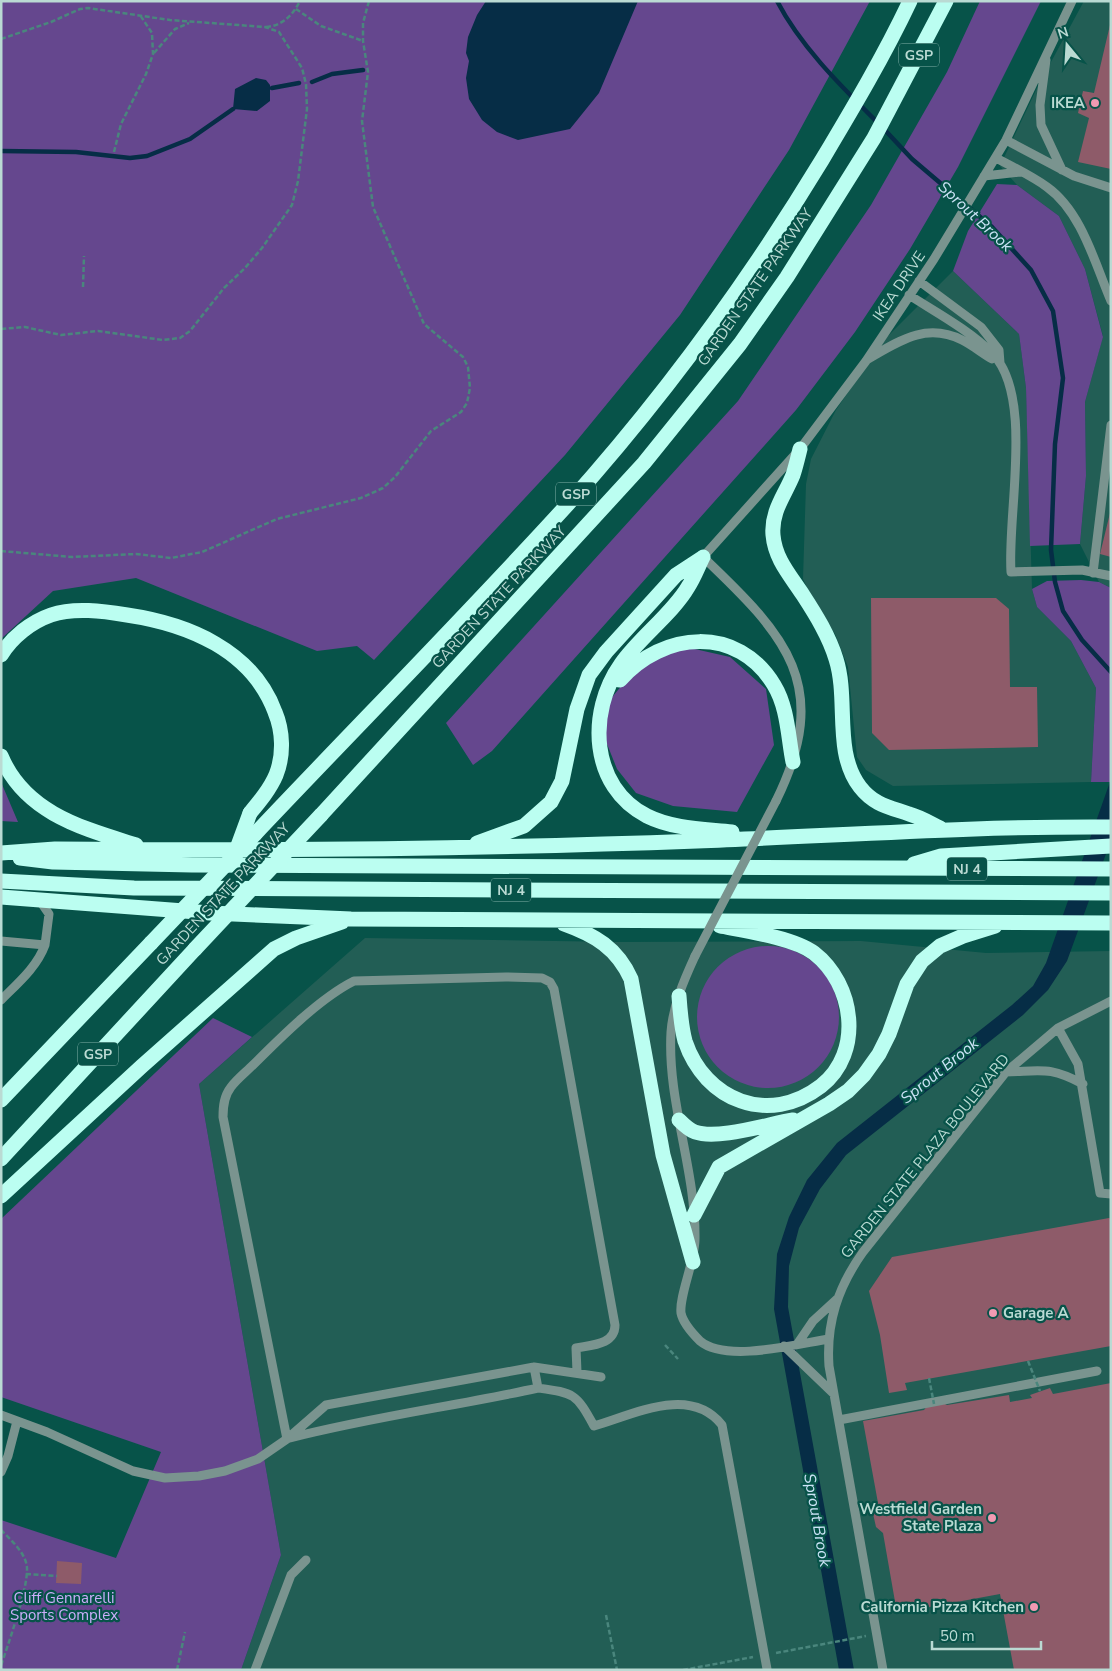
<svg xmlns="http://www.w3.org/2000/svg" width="1112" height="1671" viewBox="0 0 1112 1671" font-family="'Nunito Sans',sans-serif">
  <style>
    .built { fill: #225e55 }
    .green { fill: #65478e }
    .water { fill: #062d46 }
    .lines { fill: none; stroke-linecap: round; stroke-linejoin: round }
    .stream { stroke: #062d46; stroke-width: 4.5 }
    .building { fill: #8e5b69 }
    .path { stroke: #4a867d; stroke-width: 2.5; stroke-dasharray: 5 2.5; stroke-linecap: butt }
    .minor { stroke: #7a948f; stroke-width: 9 }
    .highway { stroke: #bbfef1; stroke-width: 15 }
    .path-bridge { stroke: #4a867d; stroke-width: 2.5; stroke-dasharray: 5 2.5; stroke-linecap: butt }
    .minor-bridge { stroke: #7a948f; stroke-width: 9 }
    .highway-bridge { stroke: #bbfef1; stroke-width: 15 }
    .poi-dot { fill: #f19ab2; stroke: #075349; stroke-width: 2 }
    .labels { text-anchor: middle; stroke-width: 4.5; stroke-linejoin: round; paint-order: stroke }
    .shield { fill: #075349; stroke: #84b2aa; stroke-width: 1 }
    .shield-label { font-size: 14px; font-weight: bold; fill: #badad3 }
    .poi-label { font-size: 15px; font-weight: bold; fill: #badad3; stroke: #075349; text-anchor: end }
    .street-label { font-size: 15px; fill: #badad3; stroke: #075349 }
    .park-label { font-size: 15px; fill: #cbadfa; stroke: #075349 }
    .water-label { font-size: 16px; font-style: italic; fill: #cbe3f6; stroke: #075349 }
  </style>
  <rect width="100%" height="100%" fill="#075349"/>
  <path class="built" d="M1084,1h27v587l-12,-6 -19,-38 6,-68 -1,-74 18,-66 -18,-67 -26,-53 -42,-31 -17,-19 38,-80z
    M953,271l66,63 7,54 6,201 5,18 34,34 25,47 -5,94 -198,4 -27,-16 -9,-13 -9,-90 -13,-33 -24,-38 -8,-17 3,-95 5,-25 25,-49 47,-69z
    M365,938l253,4 243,-1 125,12 125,-2v719h-870l40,-115 -82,-471z"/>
  <path class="green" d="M1,1h869l-81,149 -109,165 -115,140 -191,205 -17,-14 -40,5 -181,-73 -83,13 -52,48z
    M980,1h61l-83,166 -48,82 -55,83 -59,78 -304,341 -19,14 -27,-42 292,-322 133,-196 76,-133z
    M997,184l20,1 42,31 26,53 18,68 -18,65 1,74 -6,68 -50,2 -4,-158 -7,-54 -66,-63 15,-40z
    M1081,580l18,2 12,6v194h-20l5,-94 -25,-47 -34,-34 -5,-18 15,-8z
    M686,647l44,10 36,32 8,56 -37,67 -64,-6 -37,-13 -19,-24 -12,-30 3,-37 30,-36z
    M1,782l17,40 -17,-1z
    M697 1017a71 71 0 1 1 142 0a71 71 0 1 1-142 0Z
    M213,1018l39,19 -53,47 82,471 -40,115h-240v-150l115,38 45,-106 -160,-55v-178z"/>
  <path class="water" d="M486,1h152l-39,92 -29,36 -52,11 -21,-8 -15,-12 -13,-21 -3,-21 3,-17 -3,-8 2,-16 9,-22z
    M256,78l10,2 4,5v16l-13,10 -24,-2 2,-20z
    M1111,779v61l-44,121 -19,29 -25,25 -177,140 -26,34 -21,39 -10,38 -1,41 66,363h-15l-65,-361 3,-55 12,-37 18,-37 30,-37 175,-138 21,-19 13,-23z"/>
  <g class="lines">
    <path class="stream" d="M777,1c24,46 64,85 101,122
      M312,82l20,-8 31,-4
      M272,88l27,-5
      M883,128l29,31 80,68 39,43 22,41 10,67 -8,66 -4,106 4,32 8,29 19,29 29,32
      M1,151l75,1 54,6 17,-2 43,-17 43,-30"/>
  </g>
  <path class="building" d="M1110,25h1v144l-33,-7 11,-44 -11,-5 5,-22 11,2z
    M1111,509v48l-11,-3z
    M871,598h125l13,11 1,78h27l1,60 -149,3 -17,-17z
    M1109,1218l2,1v127l-206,37 2,7 -18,3 -9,-58 -11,-44 23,-34z
    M1111,1383v287h-97l-14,-76 -103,19 -14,-80 -7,-6 -4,-18 6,-6 -15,-82 61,-11 4,-5 13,-3 6,3 62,-10 1,7 22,-4 -2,-3 20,-7 3,6z
    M57,1561l25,2 -1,21 -25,-1z"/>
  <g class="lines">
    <path class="path" d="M296,9l25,17 42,15
      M266,27c16,-1 27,-12 34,-26
      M1,39l50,-17 29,-13 8,-1 82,12 95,7 14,5 23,36 4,16 1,25 -9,72 -6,24 -30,43 -17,20 -21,20 -34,43 -10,7 -17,2 -65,-9 -37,4 -36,-8 -24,2
      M154,53l21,-24 14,-6
      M114,152l7,-28 25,-50 7,-20 -1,-21 -12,-18
      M83,287l1,-31
      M1,551l71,6 64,-3 35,4 31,-6 75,-33 84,-21 22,-10 12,-11 36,-46 30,-19 6,-9 3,-15 -2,-21 -5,-10 -39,-33 -51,-117 -11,-86 6,-49 -5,-31v-18l6,-22
      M665,1345l13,14
      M1,1530c10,10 25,23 26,38 1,21 -19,76 -26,98
      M26,1574l31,2
      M606,1615l11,55
      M776,1653l90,-17
      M1,1669l3,1
      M177,1670l8,-38
      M683,1670l70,-13"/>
    <path class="minor" d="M1046,60l-6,45 1,20 21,45
      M1006,140l68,36 37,12
      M996,158c17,9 36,18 51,29 35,25 48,77 64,114
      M984,176l37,-4
      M919,281l62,46 18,23 1,13
      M909,295c28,18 60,35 84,59 41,44 14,159 18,218l71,-2 29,6
      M868,359c31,-18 58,-37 94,-19 10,5 20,13 30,19
      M1093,573l18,-148
      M776,801c57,-116 10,-165 -73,-244l97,-108 66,-88 68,-102 72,-119 66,-139
      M40,901l9,13 -4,31
      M1,941l44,4c-8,22 -27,38 -44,55
      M695,956c-11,24 -22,49 -24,76 -4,70 25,137 24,207 0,22 -16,57 -14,74 2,10 12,21 19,28 26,22 97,3 129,-2
      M1058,1028l20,36 22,129 11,1
      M1006,1072c36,-1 43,-6 77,12
      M798,1343l15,-22 24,-22
      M784,1346l50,48
      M534,1367l4,21c36,5 38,5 56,38 41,-12 96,-41 128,-1l45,244
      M1,1415l46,17 86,39 32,7 34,-2 26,-5 33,-12 29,-20 39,-34 208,-38 67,10
      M839,1420l258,-49
      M290,1438c81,-21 166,-32 248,-50
      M287,1439l-64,-322c0,-11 1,-21 8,-30 6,-8 15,-15 22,-22 27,-27 67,-67 101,-84l152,-4 36,1 8,4 4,7 61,336c0,20 -24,20 -39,23l1,24
      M1,1472l7,-16 9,-35
      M255,1670l36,-95 15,-15
      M883,1670l-54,-304c-3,-43 9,-79 34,-114l143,-180 52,-44 53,-27"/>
    <path class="highway" d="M800,449c-2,8 -4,17 -7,26 -8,20 -22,36 -20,60 2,24 17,40 30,60 13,20 26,41 33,64 13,41 -3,93 24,128 14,18 29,20 49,27 11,3 21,9 31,14
      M703,557c-5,10 -9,21 -15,30 -15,26 -49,51 -67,77 -34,48 -31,123 26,152 26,13 57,13 85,16
      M1,655c11,-18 30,-33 50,-40 23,-8 52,-4 76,0 61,9 125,35 148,97 8,19 9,43 1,63 -6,14 -16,26 -26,38
      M620,680c43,-49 118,-55 154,5 14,23 14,52 19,77
      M1,756c24,57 81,72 135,89
      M321,815l323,-352 96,-119 47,-67 87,-139 72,-137
      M255,834c104,-110 211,-218 313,-330 95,-106 180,-222 254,-344 31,-52 62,-104 88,-159
      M477,843l47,-17 27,-24 11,-21 15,-72 12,-34 17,-23 70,-77 26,-17
      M1,853l54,-4c214,2 428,0 642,-8 138,-5 276,-15 414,-14
      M20,858l33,4 139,3 919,4
      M914,864l27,-8 170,-10
      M1,881l133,7 977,5
      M1,897l209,16 141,6 760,4
      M564,924c31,11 53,24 67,55l32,176 30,107
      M679,996c1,15 2,30 6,45 20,60 84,85 136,45 43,-34 33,-102 -7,-133 -20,-15 -68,-22 -94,-27
      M1,1100l150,-157
      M679,1120c5,5 10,10 16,12 23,8 73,-8 98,-12
      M1,1159l194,-210
      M1,1196l141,-130 132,-117 22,-11 46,-16
      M694,1215l25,-48 110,-63 19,-13 16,-16 15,-21 10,-20 18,-50 15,-23 18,-15 23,-10 32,-10"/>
    <path class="path-bridge" d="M1028,1361l12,30
      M929,1378l5,26"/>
    <path class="minor-bridge" d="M695,956l81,-155"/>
    <path class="highway-bridge" d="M236,851l14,-38
      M151,943l104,-109
      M195,949l126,-134"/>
  </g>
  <g class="poi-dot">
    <circle cx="1095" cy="103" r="5"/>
    <circle cx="993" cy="1313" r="5"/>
    <circle cx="992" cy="1518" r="5"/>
    <circle cx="1034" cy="1607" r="5"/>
  </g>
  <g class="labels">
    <g class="shield">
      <rect x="899" y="43.5" width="40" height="23" rx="4"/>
      <rect x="556" y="482.5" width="40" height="23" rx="4"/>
      <rect x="947" y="857.5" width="40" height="23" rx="4"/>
      <rect x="491" y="878.5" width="40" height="23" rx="4"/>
      <rect x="78" y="1042.5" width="40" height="23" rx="4"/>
    </g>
    <g class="shield-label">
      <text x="919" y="60">GSP</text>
      <text x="576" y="499">GSP</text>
      <text x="967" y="874">NJ 4</text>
      <text x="511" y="895">NJ 4</text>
      <text x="98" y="1059">GSP</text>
    </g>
    <g class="poi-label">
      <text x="1085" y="108">IKEA</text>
      <text x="1003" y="1318" text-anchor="start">Garage A</text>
      <text x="982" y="1514">Westfield Garden<tspan x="982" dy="17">State Plaza</tspan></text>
      <text x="1024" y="1612">California Pizza Kitchen</text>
    </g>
    <g class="street-label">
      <text transform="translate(899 286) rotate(-56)" y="5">IKEA DRIVE</text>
      <text transform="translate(755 287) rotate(-55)" y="5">GARDEN STATE PARKWAY</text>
      <text transform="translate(499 597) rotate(-47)" y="5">GARDEN STATE PARKWAY</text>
      <text transform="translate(223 894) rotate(-47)" y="5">GARDEN STATE PARKWAY</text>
      <text transform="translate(925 1156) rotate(-51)" y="5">GARDEN STATE PLAZA BOULEVARD</text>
    </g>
    <g class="park-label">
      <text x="64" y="1603">Cliff Gennarelli<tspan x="64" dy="17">Sports Complex</tspan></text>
    </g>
    <g class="water-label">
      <text transform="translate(976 216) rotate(43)" y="6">Sprout Brook</text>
      <text transform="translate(939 1070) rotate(-39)" y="6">Sprout Brook</text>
      <text transform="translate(818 1520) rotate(80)" y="6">Sprout Brook</text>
    </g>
  </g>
  <rect width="1112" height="1671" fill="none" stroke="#badad3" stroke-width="5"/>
  <g transform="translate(1067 45) rotate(342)" stroke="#075349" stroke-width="4" paint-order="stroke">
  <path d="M0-4L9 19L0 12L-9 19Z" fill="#badad3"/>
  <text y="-8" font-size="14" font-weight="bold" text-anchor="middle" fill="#badad3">N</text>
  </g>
  <path d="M932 1641v8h109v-8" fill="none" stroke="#badad3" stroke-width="2.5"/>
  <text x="940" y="1641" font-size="15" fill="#badad3" stroke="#075349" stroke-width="4" paint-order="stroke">50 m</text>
</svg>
